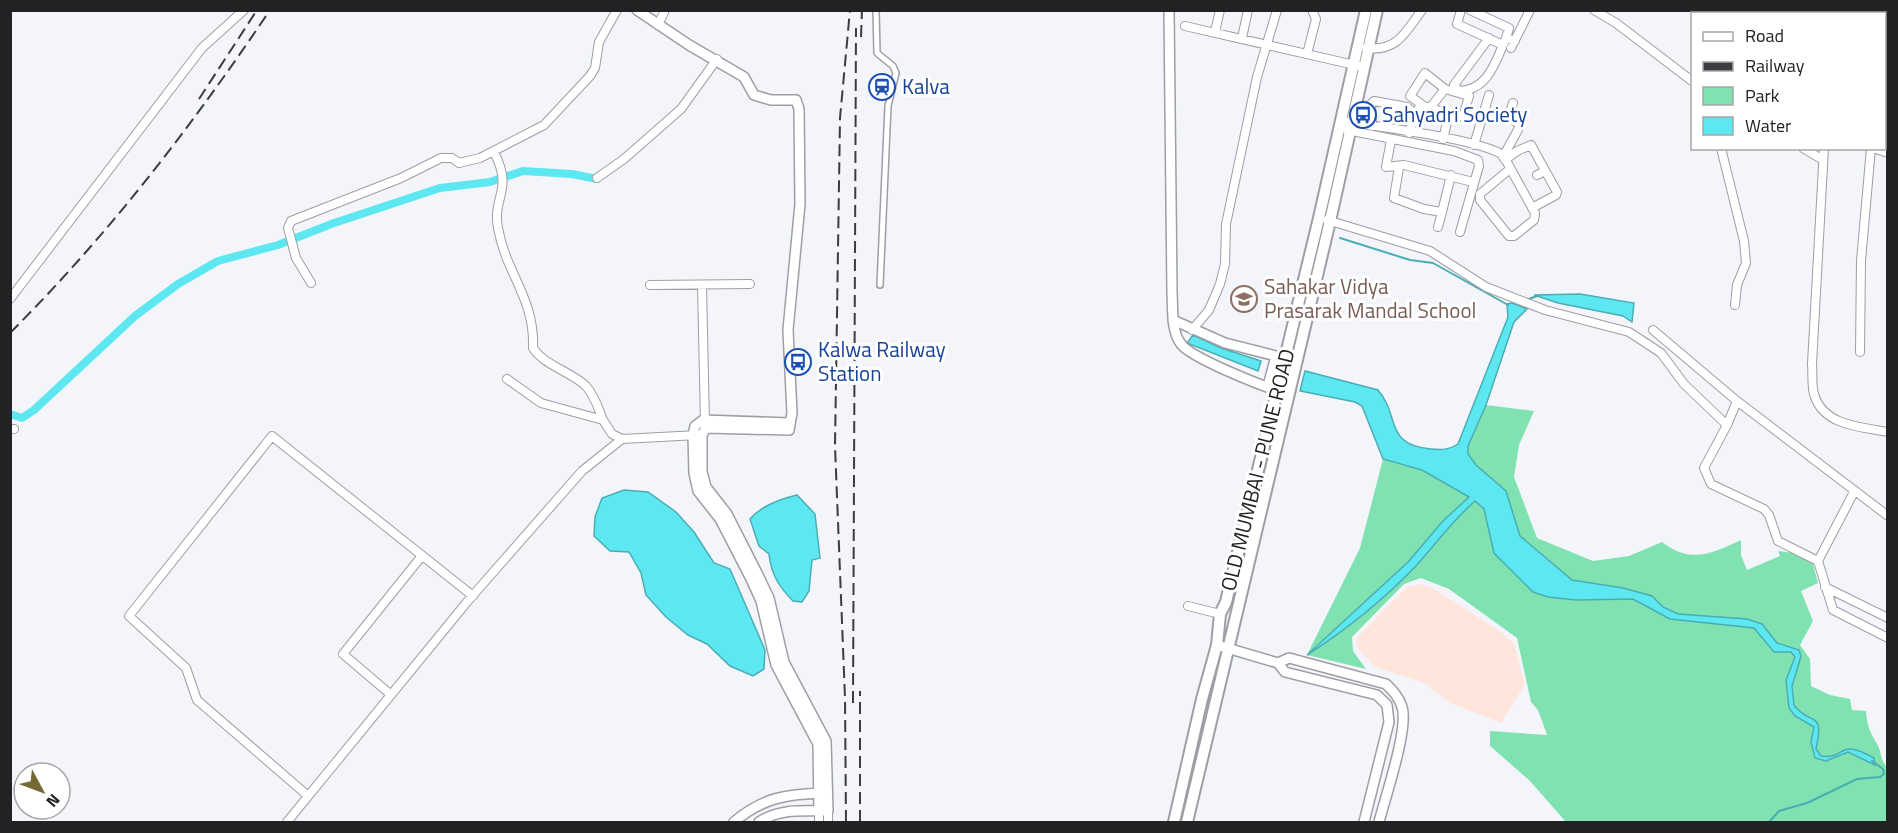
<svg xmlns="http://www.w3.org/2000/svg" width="1898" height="833" viewBox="0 0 1898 833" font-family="'Titillium Web',sans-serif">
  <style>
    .medical { fill: #fee6dc }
    .green { fill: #81e2b1 }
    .water { fill: #5de8f1; stroke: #4badb4; stroke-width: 1.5 }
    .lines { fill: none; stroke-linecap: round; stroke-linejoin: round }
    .stream { stroke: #4badb4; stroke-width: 2 }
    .canal { stroke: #5de8f1; stroke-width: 8 }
    .pedestrian-casing { stroke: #9d9fa4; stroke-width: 8 }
    .minor-casing { stroke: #9d9fa4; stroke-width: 10 }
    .tertiary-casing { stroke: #9d9fa4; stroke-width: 12 }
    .secondary-casing { stroke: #9d9fa4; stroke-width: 14 }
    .pedestrian { stroke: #fff; stroke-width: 5 }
    .minor { stroke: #fff; stroke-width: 8 }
    .tertiary { stroke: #fff; stroke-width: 9 }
    .secondary { stroke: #fff; stroke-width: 10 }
    .rail { stroke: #3c3d40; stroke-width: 2; stroke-dasharray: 12 6; stroke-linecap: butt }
    .labels { text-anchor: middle; stroke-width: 6; stroke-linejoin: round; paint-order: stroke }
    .transit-label { font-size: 21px; fill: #164399; stroke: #fff; text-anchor: start }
    .education-label { font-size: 21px; fill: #785e54; stroke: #fff; text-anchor: start }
    .street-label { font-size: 21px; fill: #212224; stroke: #fff }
  </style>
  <rect width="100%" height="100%" fill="#f3f5fb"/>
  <path class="medical" d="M1420,584l13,4 68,44 13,12 11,40 -24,39 -51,-20 -26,-20 -49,-16 -18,-19 -1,-9 51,-52z"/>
  <path class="green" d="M1486,405l48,6 -15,34 -5,32 23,61 56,23 36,-5 33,-14c29,22 49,12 79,-2v15l6,15 33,-14 -2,-5 17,2 18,11 5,19 -17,8 12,30 -13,24 10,14 1,27 19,9 20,4 2,11 14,1c1,15 4,21 11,33 5,8 3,16 10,23v55h-321l-37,-42 -39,-34v-15l57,4 -9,-25 -7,-8 -14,-64 -68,-49 -28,-11 -17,6 -52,53 1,14 13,18 -59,-14 53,-107 23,-89 27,8 23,-18h17l8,-5 10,2z"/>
  <path class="water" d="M1580,294l54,9 -2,19 -9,-6 -65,-13 -24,-8z
    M1512,303l15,6 -13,13 -28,83 -18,41v8l8,11 30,26 14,45 52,44 51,8 29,8 11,11 15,7 69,5 15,5 15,19 22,7 2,6 -9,30 2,19c16,22 31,3 22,44l5,7c26,4 15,-19 53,2l1,7 -27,-13 -22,9 -11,-3 -4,-16 3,-15 -19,-11 -6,-8 -3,-28 9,-23 -4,-5h-17l-20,-24 -84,-9 -37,-20 -57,1 -28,-3 -15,-5 -39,-39 -10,-44 -9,-8c-23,20 -40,44 -60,66 -33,34 -69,63 -108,88l101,-93 34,-40 27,-25 -47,-27 -39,-11 -21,-53 -7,-4 -55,-11 5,-20 73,19c23,27 5,54 53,59 11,1 18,1 27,-5l50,-127 -1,-13z
    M1193,335l28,13 40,13 -3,10 -71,-28z
    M624,490l24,2 28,20 18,20 20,31 16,6 35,81 -1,19 -11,7 -23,-10 -23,-22 -19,-9 -22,-18 -20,-22 -5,-22 -12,-21 -19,-1 -16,-15 1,-19 7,-19z
    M797,495l18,19 5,44 -8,2 -3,31 -7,11 -9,-1c-14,-14 -22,-27 -24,-47l-10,-8 -9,-27c12,-14 30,-20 47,-24z"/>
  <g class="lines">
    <path class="stream" d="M1340,238l70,22 23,3 75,42
      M1526,300l11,-4
      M1769,822l10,-11 28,-8 50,-24 23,-2 4,-3 -1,-5 -11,-8"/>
    <path class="canal" d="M10,414l12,4 12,-8 101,-94 43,-32 40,-23 60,-16 56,-22 106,-35 50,-6 33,-11 49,3 25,5"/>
    <defs>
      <path id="pedestrian" d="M876,10l1,43 16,13 3,7 -8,33 -8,179"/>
      <path id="minor" d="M1461,10l-4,14 46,21
        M1470,10l39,18 -3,10
        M1594,10l22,13 76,58
        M1837,14v-4
        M658,25l7,-15
        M1185,26l174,40
        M1215,32l5,-22
        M1242,38l6,-28
        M1489,38l-35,47 5,6c30,-1 37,-31 47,-53l9,3
        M1366,48c31,4 39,-15 56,-38
        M1511,48l19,-38
        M1884,51l4,1
        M1307,54l9,-35 -4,-9
        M1884,97l4,-9
        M1430,108l15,-19
        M1449,114l-25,-8 -14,-10 15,-23 20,16 24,7 -6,21
        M1347,122c34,5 131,17 156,33l32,58 -1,7 -20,16h-5l-29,-36v-6l30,-25
        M1372,126l-1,-22 3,-3 33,6 8,7
        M1347,130l107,21 24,9 1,6 -19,66
        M1409,133l9,-24
        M1443,139l6,-25 22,4
        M1391,140l-5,27 18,-2 69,17
        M1474,145l15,-50
        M1721,148l23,93 2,22 -9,22 -2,20
        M1803,148l20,12
        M1824,148l-12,216c1,10 -1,24 3,33 10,29 47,30 73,35
        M1873,148l15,5
        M494,152c20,39 -2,44 4,76 8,46 37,70 35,120 12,18 37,23 53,38 9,10 12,22 17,34
        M1503,157l17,-31 -11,-11 4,-12
        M1505,160l12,-9 14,-6 26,47 -1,3 -24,13
        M1399,167l-5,31 30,11 18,3 9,-37
        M1537,175l8,-4
        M597,178l27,-19 57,-50 36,-50
        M1327,220l103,31 56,36 59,23 84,22 32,21 23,31 43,41 -23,43 7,16 53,25 5,6 9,26 40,20 15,49 55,28
        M1438,227l4,-15
        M311,283l-15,-25 -8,-30 3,-7 110,-43 40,-20h11l7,5 21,-5 64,-33 46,-49 5,-8 4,-26 18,-32
        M650,285l100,-1
        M702,285l3,139
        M10,299l192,-251 42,-38
        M1192,330l17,-20 11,-26 5,-20 1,-40 31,-147 20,-67
        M1653,330l84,71
        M1860,352l1,-91 10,-113
        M507,379l34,24 62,17 9,14 10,5
        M1727,425l10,-24 151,115
        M10,429h4
        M1818,561l36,-69
        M1825,587l63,31
        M1188,606l32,8
        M390,694l-47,-40 78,-97
        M307,795l-110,-95 -11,-32 -57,-52 143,-180 201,160
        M819,811v11
        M287,822l180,-220 115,-131 40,-32 76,-4
        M828,822v-11"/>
      <path id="tertiary" d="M637,10l52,35 55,32 10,18 17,5h25l3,9 1,95 -12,126 4,83 -3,17 -83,-2 -4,7v37l4,15 21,27 30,59 12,25 15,64 42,79 2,70c-26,0 -47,-3 -69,11
        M1169,10l3,283c1,16 -1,38 9,51 10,14 81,42 101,48
        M1173,320l52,23 51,13 -8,30
        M789,423l-86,-3 -8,6 -2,9 1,38 4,18 22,28 30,58 11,24 15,64 42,79 1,67
        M1217,645l61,18 7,9 92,23 10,10 2,17 -25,100
        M1278,663l11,-5 97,26c7,7 13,13 16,23 7,21 -17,91 -23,115
        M734,822c28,-24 52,-28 89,-29"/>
      <path id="secondary" d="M1174,822l28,-123 15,-54 3,-31 6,-12 93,-384 47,-208
        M1187,822l143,-601 47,-211"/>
    </defs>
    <use href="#pedestrian" class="pedestrian-casing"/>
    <use href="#minor" class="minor-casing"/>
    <use href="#tertiary" class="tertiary-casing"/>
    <use href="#secondary" class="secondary-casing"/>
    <use href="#pedestrian" class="pedestrian"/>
    <use href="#minor" class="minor"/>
    <use href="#tertiary" class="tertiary"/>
    <use href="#secondary" class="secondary"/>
    <path class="rail" d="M861,37l1,-27
      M199,99l58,-89
      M10,333c99,-99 182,-207 260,-323
      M853,703l3,-675
      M846,822l-1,-124 -10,-252 5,-328 10,-108
      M860,822v-131"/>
  </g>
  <defs>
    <symbol id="station-ring" viewBox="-11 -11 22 22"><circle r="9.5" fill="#fff" stroke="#1a4fb4" stroke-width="1.5"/><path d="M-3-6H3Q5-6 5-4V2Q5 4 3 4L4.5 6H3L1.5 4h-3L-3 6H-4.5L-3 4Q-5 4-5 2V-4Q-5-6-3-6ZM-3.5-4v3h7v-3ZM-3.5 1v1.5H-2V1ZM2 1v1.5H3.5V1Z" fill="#1a4fb4"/></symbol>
    <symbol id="bus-ring" viewBox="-11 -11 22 22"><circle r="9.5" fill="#fff" stroke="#1a4fb4" stroke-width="1.5"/><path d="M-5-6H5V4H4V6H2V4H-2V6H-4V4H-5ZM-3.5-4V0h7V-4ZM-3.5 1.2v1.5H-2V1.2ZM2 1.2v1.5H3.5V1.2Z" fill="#1a4fb4"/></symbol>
    <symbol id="school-ring" viewBox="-11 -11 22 22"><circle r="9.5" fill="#fff" stroke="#8d6e63" stroke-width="1.5"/><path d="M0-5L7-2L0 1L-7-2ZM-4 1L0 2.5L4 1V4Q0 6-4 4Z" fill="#8d6e63"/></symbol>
  </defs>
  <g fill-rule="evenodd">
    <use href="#station-ring" x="867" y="72" width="30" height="30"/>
    <use href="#bus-ring" x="1348" y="100" width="30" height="30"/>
    <use href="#school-ring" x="1229" y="284" width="30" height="30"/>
    <use href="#bus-ring" x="783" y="347" width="30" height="30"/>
  </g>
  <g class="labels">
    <g class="transit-label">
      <text x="902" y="94">Kalva</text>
      <text x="1382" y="122">Sahyadri Society</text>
      <text x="818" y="357">Kalwa Railway<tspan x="818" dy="24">Station</tspan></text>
    </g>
    <g class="education-label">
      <text x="1264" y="294">Sahakar Vidya<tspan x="1264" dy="24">Prasarak Mandal School</tspan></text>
    </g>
    <g class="street-label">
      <text transform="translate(1258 470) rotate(-76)" y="7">OLD MUMBAI - PUNE ROAD</text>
    </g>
  </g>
  <rect width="1898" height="833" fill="none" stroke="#212224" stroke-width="24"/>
  <rect x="1691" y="12" width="195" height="138" fill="#ffffff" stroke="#a6a7a7" stroke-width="1.5"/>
  <rect x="1703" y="32" width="30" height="9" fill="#ffffff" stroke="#a6a7a7" stroke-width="1.5"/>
  <text x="1745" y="42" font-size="18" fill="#212224">Road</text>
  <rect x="1703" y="62" width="30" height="9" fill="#3c3d40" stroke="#a6a7a7" stroke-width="1.5"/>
  <text x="1745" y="72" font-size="18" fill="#212224">Railway</text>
  <rect x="1703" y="87" width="30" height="18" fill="#81e2b1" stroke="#a6a7a7" stroke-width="1.5"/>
  <text x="1745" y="102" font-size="18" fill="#212224">Park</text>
  <rect x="1703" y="117" width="30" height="18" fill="#5de8f1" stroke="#a6a7a7" stroke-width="1.5"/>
  <text x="1745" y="132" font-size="18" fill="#212224">Water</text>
  <g transform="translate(42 791) rotate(131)"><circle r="28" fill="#ffffff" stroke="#a6a7a7" stroke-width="1.5"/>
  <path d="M0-4.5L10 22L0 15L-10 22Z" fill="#766835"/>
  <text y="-9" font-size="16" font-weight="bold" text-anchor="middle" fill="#212224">N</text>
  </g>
</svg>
